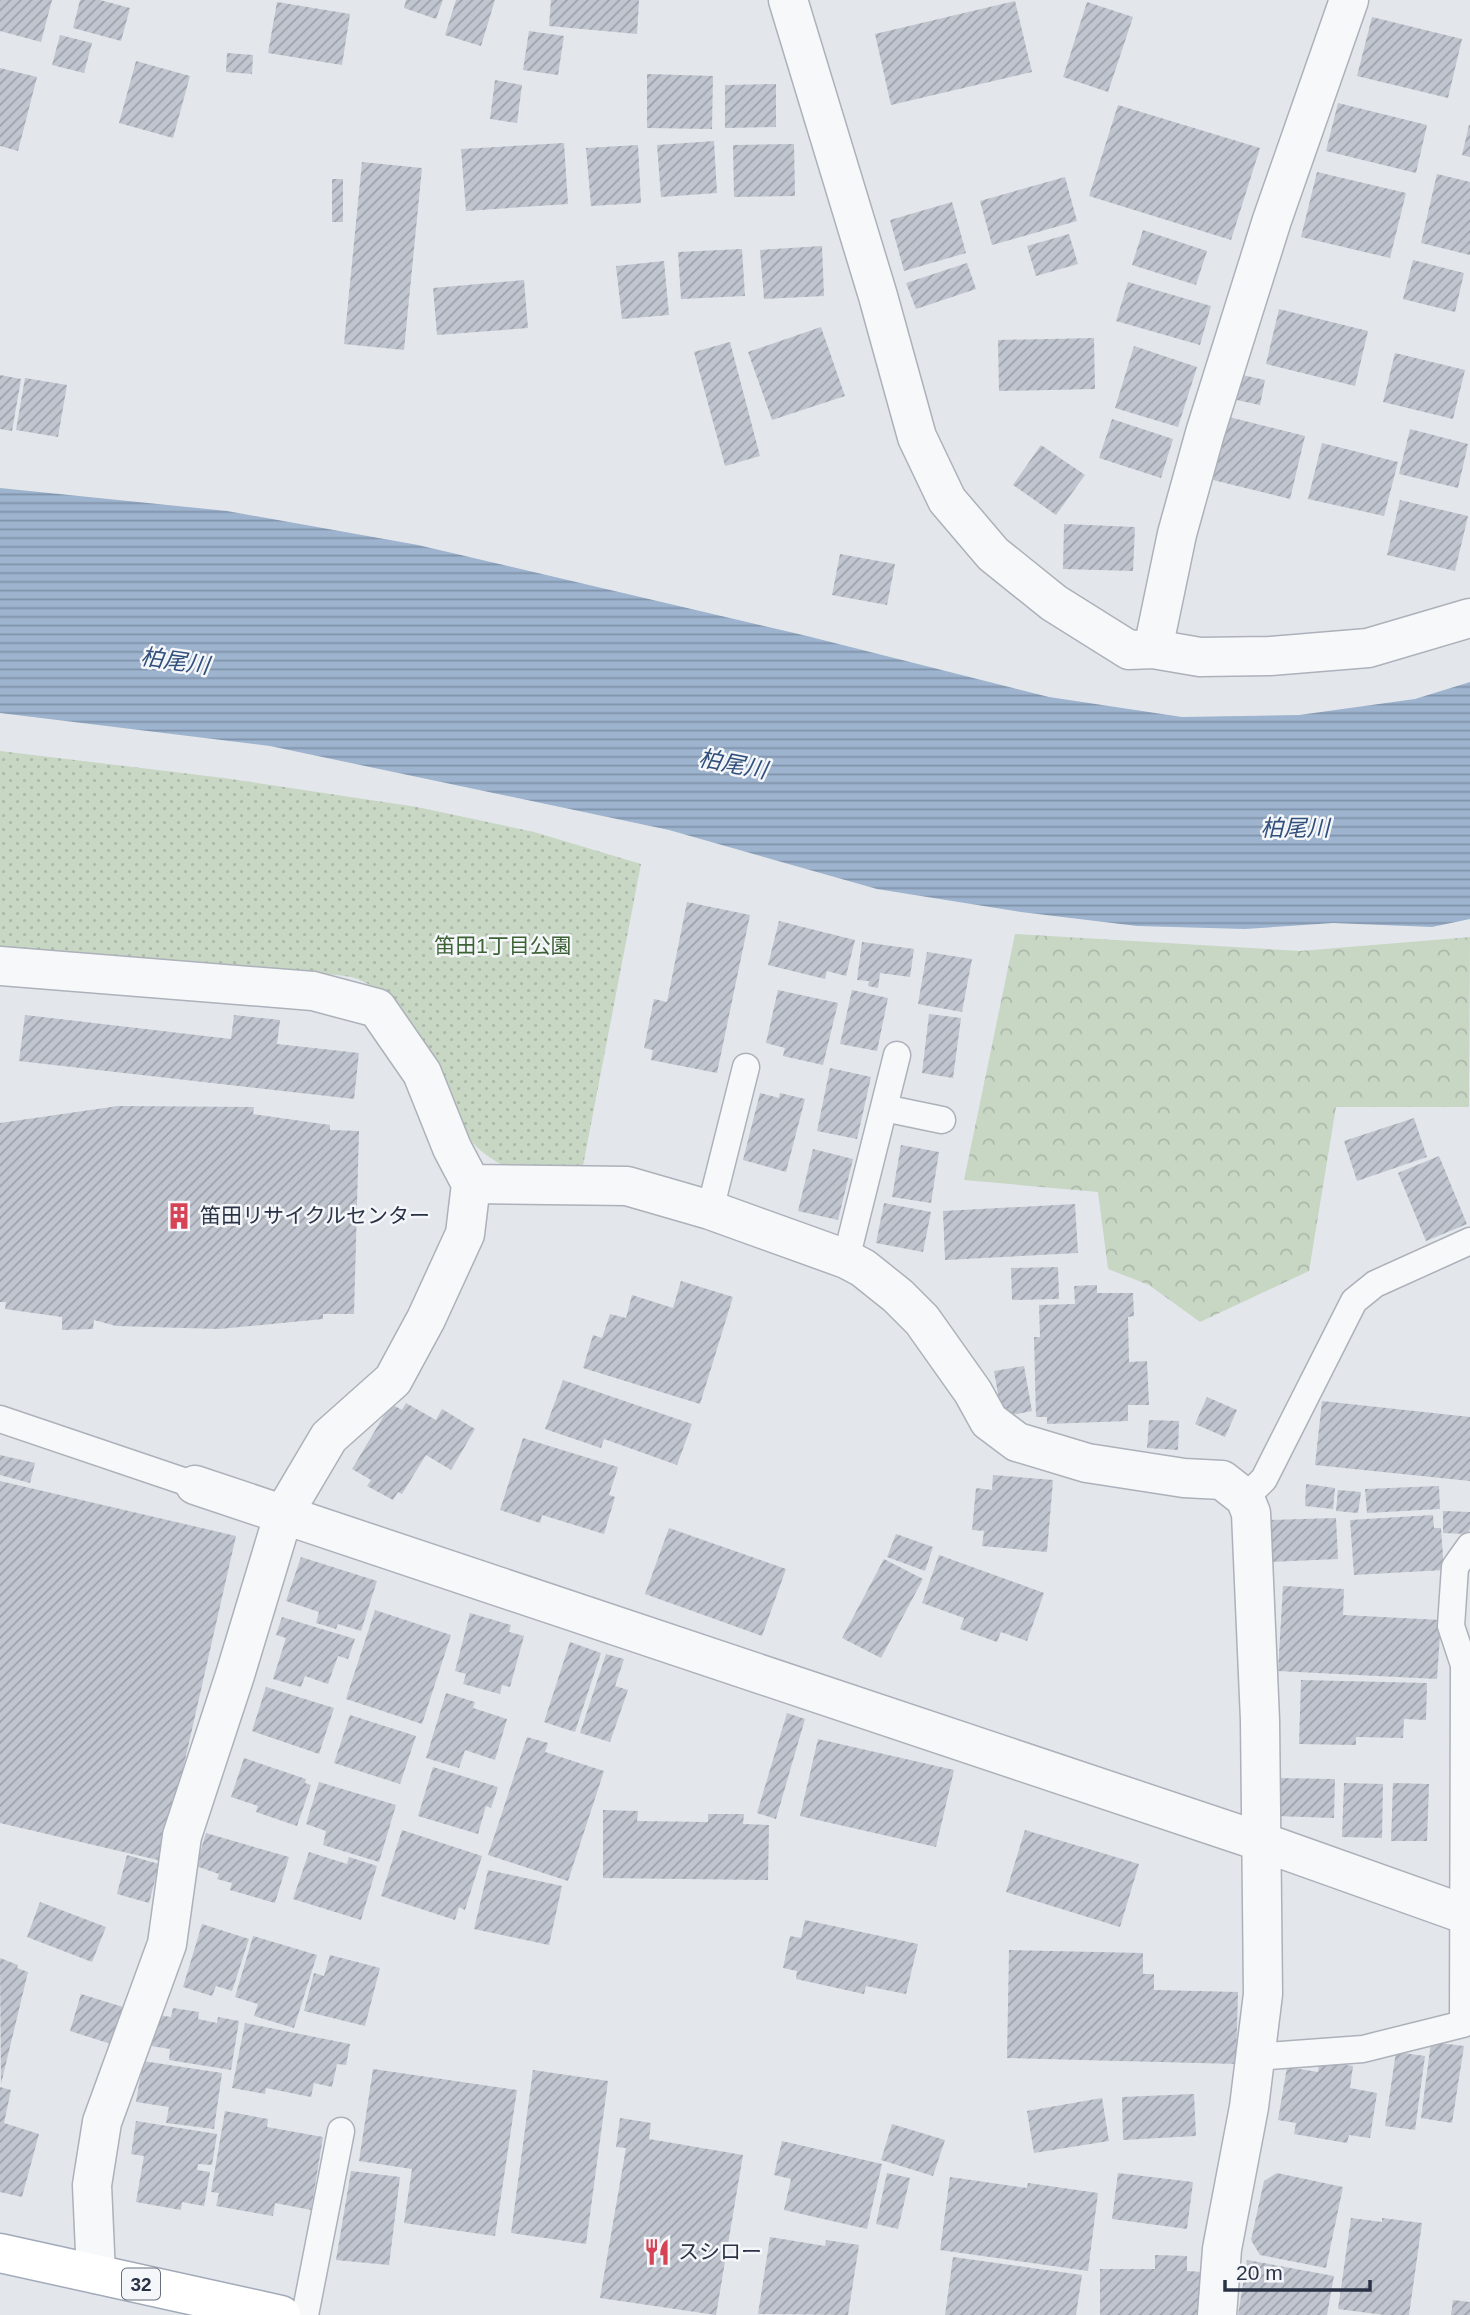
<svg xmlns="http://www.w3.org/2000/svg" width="1470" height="2315" viewBox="0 0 1470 2315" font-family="Arial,'Noto Sans JP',sans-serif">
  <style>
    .forest { fill: url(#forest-crowns) }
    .park { fill: url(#park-dots) }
    .water { fill: url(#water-rules) }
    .building { fill: url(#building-hatch) }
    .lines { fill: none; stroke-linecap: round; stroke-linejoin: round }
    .service-casing { stroke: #acb1ba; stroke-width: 29 }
    .minor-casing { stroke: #acb1ba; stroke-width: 41 }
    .primary-casing { stroke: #a2aab9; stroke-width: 41 }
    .service { stroke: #f7f8fa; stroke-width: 26 }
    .minor { stroke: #f7f8fa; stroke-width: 38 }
    .primary { stroke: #fff; stroke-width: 38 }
    .labels { text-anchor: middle; stroke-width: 5; stroke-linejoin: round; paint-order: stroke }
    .shield { fill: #f4f6f9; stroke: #676e7c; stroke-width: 2 }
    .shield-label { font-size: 19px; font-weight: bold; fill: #2a3346 }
    .park-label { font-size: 21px; fill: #3d6236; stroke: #f4f6f9 }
    .poi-label { font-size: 21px; fill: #2a3346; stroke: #f4f6f9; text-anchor: start }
    .water-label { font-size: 23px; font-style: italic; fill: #31507c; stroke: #f4f6f9 }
  </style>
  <defs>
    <pattern id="forest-crowns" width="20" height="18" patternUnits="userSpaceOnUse" patternTransform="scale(1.75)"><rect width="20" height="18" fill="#c8d6c4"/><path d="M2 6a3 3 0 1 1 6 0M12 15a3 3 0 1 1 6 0" fill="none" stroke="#acb8aa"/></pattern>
    <pattern id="park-dots" width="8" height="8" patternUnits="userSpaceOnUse" patternTransform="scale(1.75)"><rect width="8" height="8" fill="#c8d6c4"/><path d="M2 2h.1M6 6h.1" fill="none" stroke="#acb8aa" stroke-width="1.8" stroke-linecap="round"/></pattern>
    <pattern id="water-rules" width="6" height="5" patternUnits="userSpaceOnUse" patternTransform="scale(1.75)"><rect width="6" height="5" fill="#9db3ce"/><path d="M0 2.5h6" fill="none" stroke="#8092a9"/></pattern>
    <pattern id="building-hatch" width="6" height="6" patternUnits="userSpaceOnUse" patternTransform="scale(1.75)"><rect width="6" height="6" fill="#c0c5cf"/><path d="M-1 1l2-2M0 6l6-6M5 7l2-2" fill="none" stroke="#9ca1aa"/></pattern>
  </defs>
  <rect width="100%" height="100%" fill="#e3e7ec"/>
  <path class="forest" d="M1015,934l285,17 170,-14 -1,170h-133l-27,164 -109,51 -51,-37 -41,-16 -10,-77 -134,-12z"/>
  <path class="park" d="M0,751l224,27 193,29 117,25 107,32 -60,312c-27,-2 -59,0 -84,-14 -40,-23 -44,-57 -62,-96 -15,-35 -38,-70 -75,-86 -13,-6 -33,-5 -47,-7l-313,-21z"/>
  <path class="water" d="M0,488l227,23 191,34 389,91 242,61 133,20 117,-2 116,-16 55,-17v237l-38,8 -99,-4 -88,6 -108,-3 -116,-14 -144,-23 -208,-59 -399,-84 -270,-33z"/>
  <path class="building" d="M0,0h52l-11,42 -41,-11z
    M80,0h20l30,8 -9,33 -48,-13z
    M406,0h37l-7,19 -32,-11z
    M456,0h39l-14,46 -36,-11z
    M551,0h88l-2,34 -88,-8z
    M1015,1l17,71 -141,33 -16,-71z
    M277,2l73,12 -8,51 -74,-12z
    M1087,2l46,15 -25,75 -45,-15z
    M1372,17l90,22 -14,59 -91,-22z
    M529,31l35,5 -6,39 -35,-5z
    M60,35l32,8 -8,30 -32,-8z
    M227,53l26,2 -1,19 -26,-2z
    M136,61l54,15 -17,62 -54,-15z
    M0,68l37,9 -19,74 -18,-5z
    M647,74l66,2 -1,53 -65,-1z
    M495,80l27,5 -5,38 -27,-4z
    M776,84v43l-51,1v-43z
    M1338,103l89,22 -11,48 -90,-22z
    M1118,105l142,43 -29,92 -142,-44z
    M1469,125h1v32l-8,-2z
    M714,141l3,52 -56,4 -4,-52z
    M564,143l4,61 -102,7 -5,-62z
    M794,144l1,52 -61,1 -1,-52z
    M638,145l3,58 -50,3 -5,-58z
    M362,162l60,6 -18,182 -60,-6z
    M1317,172l89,21 -16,65 -89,-21z
    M1437,174l33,8v73l-49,-12z
    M1065,177l12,44 -85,24 -12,-44z
    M332,179h11v43h-11z
    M952,202l14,51 -62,18 -14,-51z
    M1143,230l64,21 -11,34 -64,-20z
    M1069,234l9,30 -42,12 -9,-30z
    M822,246l2,50 -60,3 -4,-49z
    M742,249l3,47 -64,3 -3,-47z
    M1413,260l51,13 -9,39 -52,-13z
    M664,261l5,54 -47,4 -6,-53z
    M967,263l9,26 -60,20 -10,-26z
    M524,280l4,48 -91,7 -4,-47z
    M1128,282l83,24 -11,39 -84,-24z
    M1279,309l89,22 -13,55 -89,-22z
    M821,327l24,69 -73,24 -24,-68z
    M1094,338l1,51 -96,2 -1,-51z
    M730,342l30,114 -35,10 -31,-114z
    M1134,346l63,21 -19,60 -63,-19z
    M1395,353l70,17 -12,49 -70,-17z
    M1238,374l27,6 -5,25 -28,-6z
    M0,375l21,4 -9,52 -12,-2z
    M25,378l42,7 -9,52 -42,-7z
    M1229,417l76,19 -15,63 -77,-19z
    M1112,419l61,20 -12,39 -62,-20z
    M1410,429l58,15 -10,44 -59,-14z
    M1322,443l76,19 -14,54 -76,-17z
    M1041,445l44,30 -29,40 -43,-30z
    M1400,500l68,16 -13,55 -68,-16z
    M1064,524l71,3 -2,44 -70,-2z
    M840,554l55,10 -8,41 -55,-10z
    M687,902l63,13 -33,158 -66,-13 2,-10 -9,-2 10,-49 13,3z
    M779,921l76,19 -9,36 -19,-5 -2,8 -57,-14z
    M862,942l52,7 -4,28 -30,-4 -2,15 -10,-2 1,-5 -12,-1z
    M927,952l45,7 -10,53 -44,-8z
    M778,990l60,13 -15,62 -40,-9 2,-8 -19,-5z
    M852,990l36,8 -11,53 -37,-7z
    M929,1014l32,4 -8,60 -31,-5z
    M25,1015l206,24 3,-24 46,5 -3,24 82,9 -5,46 -335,-38z
    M830,1068l41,9 -14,62 -40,-8z
    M760,1093l19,5 1,-5 25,6 -19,73 -43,-12z
    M118,1106l136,1 -1,7 77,11v5l29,1 -5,183h-31v5l-104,10 -103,-3 -22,-6 -1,9 -31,1v-13l-57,-8 1,-7h-6v-179z
    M1414,1118l13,39 -70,24 -13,-40z
    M901,1145l38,7 -8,51 -39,-6z
    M813,1149l40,10 -15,61 -40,-9z
    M1439,1156l28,68 -41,17 -28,-68z
    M884,1203l47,9 -8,40 -47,-9z
    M1075,1204l3,49 -133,7 -2,-49z
    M1058,1267l1,32 -47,1 -1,-32z
    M681,1281l52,16 -33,107 -117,-36 10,-33 9,3 8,-24 16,4 6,-23 41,13z
    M1097,1285v8h36l1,23 -6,1 1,45 18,-1 2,44h-21v16l-81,3v-7h-11l-2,-80h6l-1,-32 36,-1 -1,-18z
    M1024,1366l8,45 -30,6 -8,-46z
    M563,1380l129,44 -15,41 -73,-26 -3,9 -56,-19z
    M1207,1397l30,13 -12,27 -30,-13z
    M1322,1401l148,16v64l-155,-16z
    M406,1403l30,17 6,-11 33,20 -24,41 -25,-15 -24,39 -4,-2 -5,8 -26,-14 4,-6 -19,-11 39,-65 11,6z
    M1149,1420l30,1 -1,29 -31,-2z
    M523,1438l95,29 -9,28 6,2 -11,37 -62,-19 -2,8 -40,-13z
    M0,1455l35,8 -5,20 -30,-8z
    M993,1475l60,5 -6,72 -65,-6 2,-15 -12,-1 4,-42 16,2z
    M0,1481l236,55 -74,325 -162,-38z
    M1306,1484l29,4 -2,21 -28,-3z
    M1439,1486l1,23 -73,4 -2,-24z
    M1338,1490l23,2 -3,21 -22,-2z
    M1443,1511l27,1v17l-3,5 -24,-1z
    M1433,1515l1,13h7l3,42 -90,5 -4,-55z
    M1336,1518l2,41 -68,3 -1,-42z
    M669,1528l117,41 -24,67 -117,-42z
    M896,1534l37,13 -8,24 -38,-14z
    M939,1555l105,38 -17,48 -26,-9 -4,10 -37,-13 4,-11 -42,-15z
    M301,1557l76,24 -16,50 -23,-7 -2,5 -20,-6 3,-11 -33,-11z
    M884,1559l39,20 -42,79 -39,-20z
    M1283,1586l61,3 -1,26 98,5 -4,59 -159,-8z
    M375,1610l76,25 -29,89 -76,-25z
    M470,1613l41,12 -2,7 15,4 -14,51 -8,-2 -2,9 -37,-10 3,-10 -11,-3z
    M282,1617l73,22 -7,20 -10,-3 -10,28 -23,-8 -4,11 -28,-8 13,-41 -10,-3z
    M570,1642l31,11 -26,79 -31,-10z
    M606,1654l18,5 -9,27 13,4 -18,52 -30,-9z
    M1301,1680l126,3 -1,37 -22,-1 -1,19 -47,-1v8l-57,-1z
    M266,1687l68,21 -15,46 -67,-23z
    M446,1693l29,9 -2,6 34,11 -12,41 -30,-10 -6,18 -33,-10z
    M787,1713l18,6 -29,100 -19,-6z
    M350,1715l66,21 -16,48 -66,-21z
    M527,1737l21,6 -3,9 59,19 -36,110 -80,-26z
    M818,1739l136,31 -18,77 -136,-31z
    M244,1758l62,21 -1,4 6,2 -14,41 -41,-14 2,-6 -27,-9z
    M433,1767l65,20 -7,21 -5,-2 -8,28 -60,-18z
    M1277,1778l58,1 -1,39 -59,-2z
    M319,1782l77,23 -17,57 -56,-17 3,-14 -20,-7z
    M1344,1783l39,1 -1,54 -40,-1z
    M1393,1783l36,1 -2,57h-36z
    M603,1810l35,1 -1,10 71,1v-8h36l-1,10 26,1 -1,55 -165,-2z
    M402,1830l80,26 -17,54 -6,-3 -4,13 -74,-24z
    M1025,1830l114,34 -19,63 -114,-35z
    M206,1833l83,24 -14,46 -45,-13 2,-7 -15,-4 2,-5 -23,-8z
    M309,1852l38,12 2,-7 28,9 -16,54 -68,-21z
    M127,1855l32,9 -10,39 -32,-9z
    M488,1870l74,16 -13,59 -75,-16z
    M40,1902l66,25 -14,35 -65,-25z
    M805,1920l113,24 -12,50 -40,-8 -2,8 -68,-15 1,-8 -14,-3 7,-32 11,2z
    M202,1924l47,15 -17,52 -16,-5 -4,10 -29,-9z
    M253,1936l64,19 -23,73 -40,-12 4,-12 -23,-7z
    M1009,1950l134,3v21h11v16l84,2 -2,72 -229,-6z
    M330,1955l50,13 -15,58 -61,-15 10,-38 10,3z
    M0,1958l18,7 -1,3 11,4 -27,112z
    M81,1994l42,13 -12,37 -41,-13z
    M173,2008l26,4 -1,7 19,4 1,-6 21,4 -8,49 -62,-10 1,-11 -19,-3 6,-31 14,2z
    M245,2023l105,21 -4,21 -9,-1 -5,23 -18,-4 -3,14 -45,-9 -1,6 -33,-6z
    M1431,2042l33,4 -12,77 -31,-5z
    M1396,2052l29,4 -10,74 -30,-4z
    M143,2061l79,12 -8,56 -48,-6 3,-16 -33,-5z
    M1319,2061l34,5 -3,22 27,5 -7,45 -21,-3 -2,8 -53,-9 2,-11 -18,-3 9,-53 31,5z
    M373,2069l144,21 -22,146 -91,-13 8,-54 -53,-8z
    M533,2070l75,11 -22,163 -75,-11z
    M0,2087l11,3 -7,33 35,11 -17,63 -22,-5z
    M1194,2094l2,42 -73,4 -1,-43z
    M1102,2098l7,43 -75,12 -7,-42z
    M225,2111l43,8 -1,8 56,10 -12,73 -36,-7 -2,13 -57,-10 3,-13 -8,-1z
    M620,2118l31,5 -2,16 94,16 -27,160 -116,-17 26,-150 -10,-1z
    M136,2121l81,13 -5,31 -14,-1 -1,6 13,2 -6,34 -22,-4 -1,8 -45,-8 8,-46 -13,-2z
    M892,2124l53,16 -12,36 -52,-16z
    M782,2141l100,23 -15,65 -83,-19 7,-31 -17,-4z
    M351,2171l49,6 -11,88 -53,-5z
    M887,2173l23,5 -12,51 -22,-5z
    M1118,2173l75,9 -6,47 -75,-10z
    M1277,2173l66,14 -17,81 -66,-13 -9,-15 13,-59z
    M950,2177l77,11 1,-5 70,10 -10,78 -148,-21z
    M1351,2218l31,4v-4l40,5 -13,92h-25l-46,-6z
    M770,2237l55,9 1,-6 33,5 -11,70 -90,-1z
    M1155,2255l32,1v15l15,1v34h-4v9h-98v-46h55z
    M953,2257l129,18 -6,40h-131z
    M1247,2260l87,16 -7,39h-89z
    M1453,2300l17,2v13h-19z"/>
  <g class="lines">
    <defs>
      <path id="service" d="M884,1108l58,12
        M710,1210l36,-143
        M846,1259l51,-204
        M0,1419l195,66
        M1245,1498l19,-19 90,-178 21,-17 95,-43
        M1255,2057l108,-8 100,-25 1,-359 -13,-39 4,-59 15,-21
        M305,2315l36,-184"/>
      <path id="minor" d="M788,0l90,296 39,141 30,63 46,54 61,49 75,47
        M1153,649l24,-115 28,-101 67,-213 77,-220
        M1129,650l24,-1 47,8 70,-1 98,-8 102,-30
        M0,966l313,25 64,17 45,65 30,75 19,36 -6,50 -39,85 -33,61 -64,57 -45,76 -49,162 -53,161 -15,108 -65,178 -10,63 4,89
        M471,1184l156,2 83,24 136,49 17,9 35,28 24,24 51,72 16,29 28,21 70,21 97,15 38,2 23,18 6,15 9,207 3,274 -14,113 -27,142 -5,66
        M195,1485l1067,357 208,74"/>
      <path id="primary" d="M0,2253l281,62"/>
    </defs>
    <use href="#service" class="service-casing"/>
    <use href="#minor" class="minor-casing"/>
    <use href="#primary" class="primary-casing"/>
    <use href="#service" class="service"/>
    <use href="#minor" class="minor"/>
    <use href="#primary" class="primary"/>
  </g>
  <defs>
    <symbol id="building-bare" viewBox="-9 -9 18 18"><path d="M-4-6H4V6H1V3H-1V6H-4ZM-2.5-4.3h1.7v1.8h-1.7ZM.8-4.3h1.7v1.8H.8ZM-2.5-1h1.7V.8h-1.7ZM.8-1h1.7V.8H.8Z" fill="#d64354" stroke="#f4f6f9" stroke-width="2.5" paint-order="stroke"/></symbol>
    <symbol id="restaurant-bare" viewBox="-9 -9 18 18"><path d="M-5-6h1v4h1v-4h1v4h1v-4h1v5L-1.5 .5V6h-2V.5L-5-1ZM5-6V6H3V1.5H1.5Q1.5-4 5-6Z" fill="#d64354" stroke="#f4f6f9" stroke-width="2.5" paint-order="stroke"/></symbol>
  </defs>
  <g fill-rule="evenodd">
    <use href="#building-bare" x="160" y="1197" width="38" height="38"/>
    <use href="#restaurant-bare" x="638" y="2233" width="38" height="38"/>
  </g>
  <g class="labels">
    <rect class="shield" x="122" y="2268.5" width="38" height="31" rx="5"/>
    <g class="shield-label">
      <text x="141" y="2291">32</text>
    </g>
    <g class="park-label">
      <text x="503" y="953">笛田1丁目公園</text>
    </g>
    <g class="poi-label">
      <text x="200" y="1223">笛田リサイクルセンター</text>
      <text x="678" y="2259">スシロー</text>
    </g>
    <g class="water-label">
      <text transform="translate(175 661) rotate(8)" y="8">柏尾川</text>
      <text transform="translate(733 764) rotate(11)" y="8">柏尾川</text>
      <text x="1295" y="836">柏尾川</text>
    </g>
  </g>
  <path d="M1225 2280v10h145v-10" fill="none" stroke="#2a3346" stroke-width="3.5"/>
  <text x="1236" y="2280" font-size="21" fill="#2a3346" stroke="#f4f6f9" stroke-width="5" paint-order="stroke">20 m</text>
</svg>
